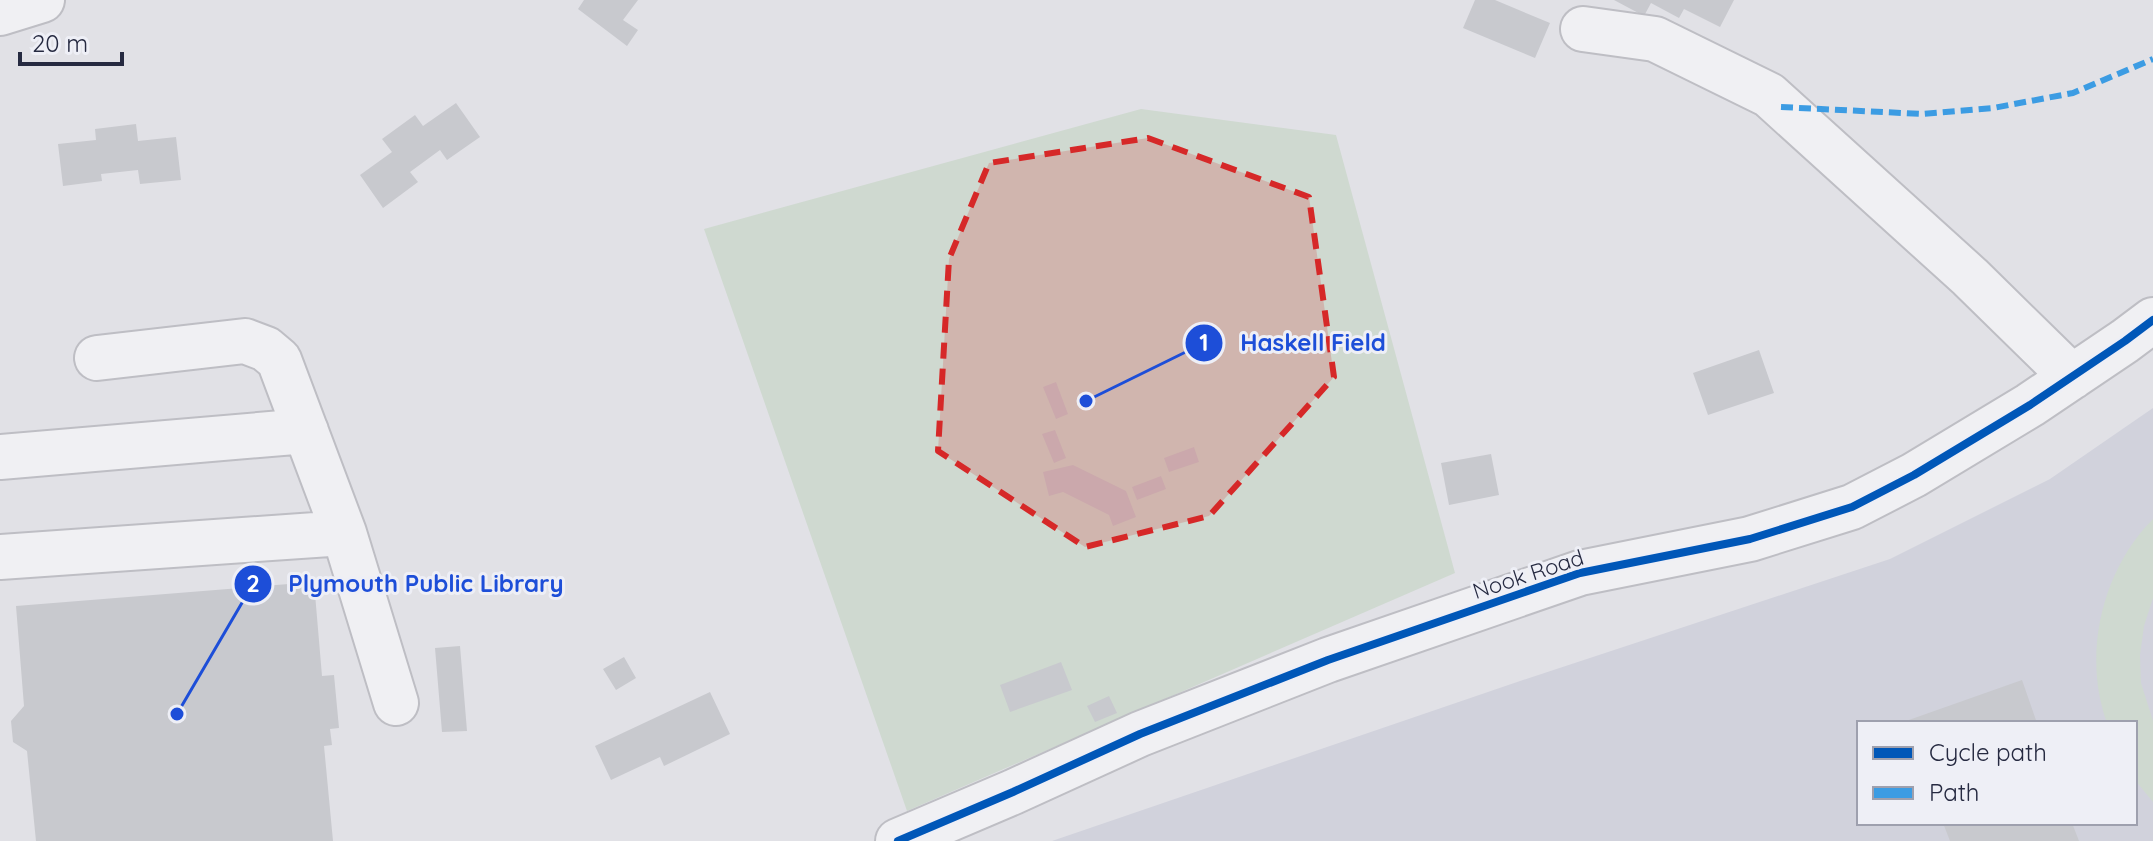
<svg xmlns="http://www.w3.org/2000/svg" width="2153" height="841" viewBox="0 0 2153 841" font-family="Quicksand,sans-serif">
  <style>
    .built { fill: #d1d2dc; fill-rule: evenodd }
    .green { fill: #cfd9d0 }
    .building { fill: #c8c9ce }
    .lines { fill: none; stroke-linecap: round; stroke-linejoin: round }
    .minor-casing { stroke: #bebec4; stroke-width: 48 }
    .minor { stroke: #f0f0f3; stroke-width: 44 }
    .quiet { stroke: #3c9ce3; stroke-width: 6; stroke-dasharray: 12 6; stroke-linecap: butt }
    .cycleway-casing { stroke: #eeeff6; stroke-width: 13 }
    .cycleway { stroke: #0057b8; stroke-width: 8 }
    .marked { fill: #d62828; fill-opacity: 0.2; stroke: #d62828; stroke-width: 6; stroke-dasharray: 16 10; stroke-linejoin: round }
    .labels { text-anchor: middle; stroke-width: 6; stroke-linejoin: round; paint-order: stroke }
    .street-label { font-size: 22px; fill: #262a41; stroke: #eeeff6 }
    .leader { fill: none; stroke: #1d4ed8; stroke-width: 3 }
    .callout-dot { fill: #1d4ed8; stroke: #eeeff6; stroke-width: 3 }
    .mark-label { font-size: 24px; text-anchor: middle; font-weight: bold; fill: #fff }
    .callout-label { font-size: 24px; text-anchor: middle; font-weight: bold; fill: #1d4ed8; stroke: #eeeff6; stroke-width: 6; stroke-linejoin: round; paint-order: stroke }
  </style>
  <rect width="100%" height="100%" fill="#e1e1e6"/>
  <path class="built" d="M2153,408v433h-1101l471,-161 367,-121 160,-80zM1859,723h276v100h-276z"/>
  <path class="green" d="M1141,109l195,26 119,438 -548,238 -203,-582z
    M2153,519v79l-9,28 -4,29 1,28 12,38v81l-18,-22v-57h-28c-25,-68 -5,-153 46,-204z"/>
  <path class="building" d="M584,0h54l-15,20 15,10 -11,16 -49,-37z
    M1475,0h20l55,23 -15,35 -72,-30z
    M1614,0h120l-14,27 -36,-18 -5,9 -28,-15 -7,13z
    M456,103l24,34 -33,23 -7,-10 -30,22 8,10 -35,26 -23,-33 32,-23 -10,-13 33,-24 8,11z
    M136,124l2,17 38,-4 5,43 -41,4 -2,-14 -37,4 1,7 -39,5 -5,-42 38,-4 -1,-11z
    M1759,350l15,43 -66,22 -15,-42z
    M1056,382l12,32 -12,5 -13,-32z
    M1055,430l11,28 -12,5 -12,-29z
    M1194,447l5,15 -30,10 -5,-14z
    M1491,454l8,41 -50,10 -8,-42z
    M1073,465l53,26 10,26 -23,9 -4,-11 -46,-23 -14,4 -6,-24z
    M1161,476l5,13 -29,11 -5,-13z
    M314,582l8,94 12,-1 5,53 -9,1 2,16 -8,1 9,95h-297l-9,-90 -14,-9 -2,-21 13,-15 -8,-100z
    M460,646l7,85 -25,1 -7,-84z
    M624,657l12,21 -20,12 -13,-21z
    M1061,662l11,28 -62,22 -10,-27z
    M2022,680l15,43h-130l-1,-2z
    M710,692l20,42 -66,32 -4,-9 -49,23 -16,-34z
    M1109,696l8,17 -22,9 -8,-16z
    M1943,823h129l7,18h-129z"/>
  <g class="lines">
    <defs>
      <path id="minor" d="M0,13l42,-13
        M1583,29l72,10 114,56 201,182 102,100
        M97,358l148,-17 21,8 13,11 65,173 52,170
        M0,457l306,-26
        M0,557l344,-24
        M898,841l115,-49 127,-58 188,-74 252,-87 170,-34 102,-32 62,-32 116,-70 95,-64 28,-21"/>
    </defs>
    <use href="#minor" class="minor-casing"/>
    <use href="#minor" class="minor"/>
    <path class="quiet" d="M1781,107l141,7 71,-6 80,-15 80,-34"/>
    <defs>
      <path id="cycleway" d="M898,841l115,-49 127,-58 188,-74 252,-87 170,-34 102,-32 62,-32 116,-70 95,-64 28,-21"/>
    </defs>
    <use href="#cycleway" class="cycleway-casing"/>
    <use href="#cycleway" class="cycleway"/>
  </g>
  <path class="marked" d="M1148,138l161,59 25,180 -125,139 -124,31 -147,-96 11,-192 40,-96z"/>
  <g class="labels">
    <g class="street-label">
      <text transform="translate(1528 574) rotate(-18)" y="8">Nook Road</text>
    </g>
  </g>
  <path class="leader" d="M1086 401L1204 343M177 714L253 584"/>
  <g class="callout-dot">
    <circle cx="1086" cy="401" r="8"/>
    <circle cx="177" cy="714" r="8"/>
    <circle cx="1204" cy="343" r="20"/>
    <circle cx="253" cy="584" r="20"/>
  </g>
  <g class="mark-label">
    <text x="1204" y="351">1</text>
    <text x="253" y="592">2</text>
  </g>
  <g class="callout-label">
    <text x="1313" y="351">Haskell Field</text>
    <text x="426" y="592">Plymouth Public Library</text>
  </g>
  <rect x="1857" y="721" width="280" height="104" fill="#eeeff6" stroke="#9ea0ae" stroke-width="2"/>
  <rect x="1873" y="747" width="40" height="12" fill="#0057b8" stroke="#9ea0ae" stroke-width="2"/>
  <text x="1929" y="761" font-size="24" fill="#262a41">Cycle path</text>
  <rect x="1873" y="787" width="40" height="12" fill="#3c9ce3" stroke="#9ea0ae" stroke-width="2"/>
  <text x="1929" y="801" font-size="24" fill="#262a41">Path</text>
  <path d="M20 52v12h102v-12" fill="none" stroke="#262a41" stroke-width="4"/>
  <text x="32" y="52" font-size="24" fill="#262a41" stroke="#eeeff6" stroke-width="6" paint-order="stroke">20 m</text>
</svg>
